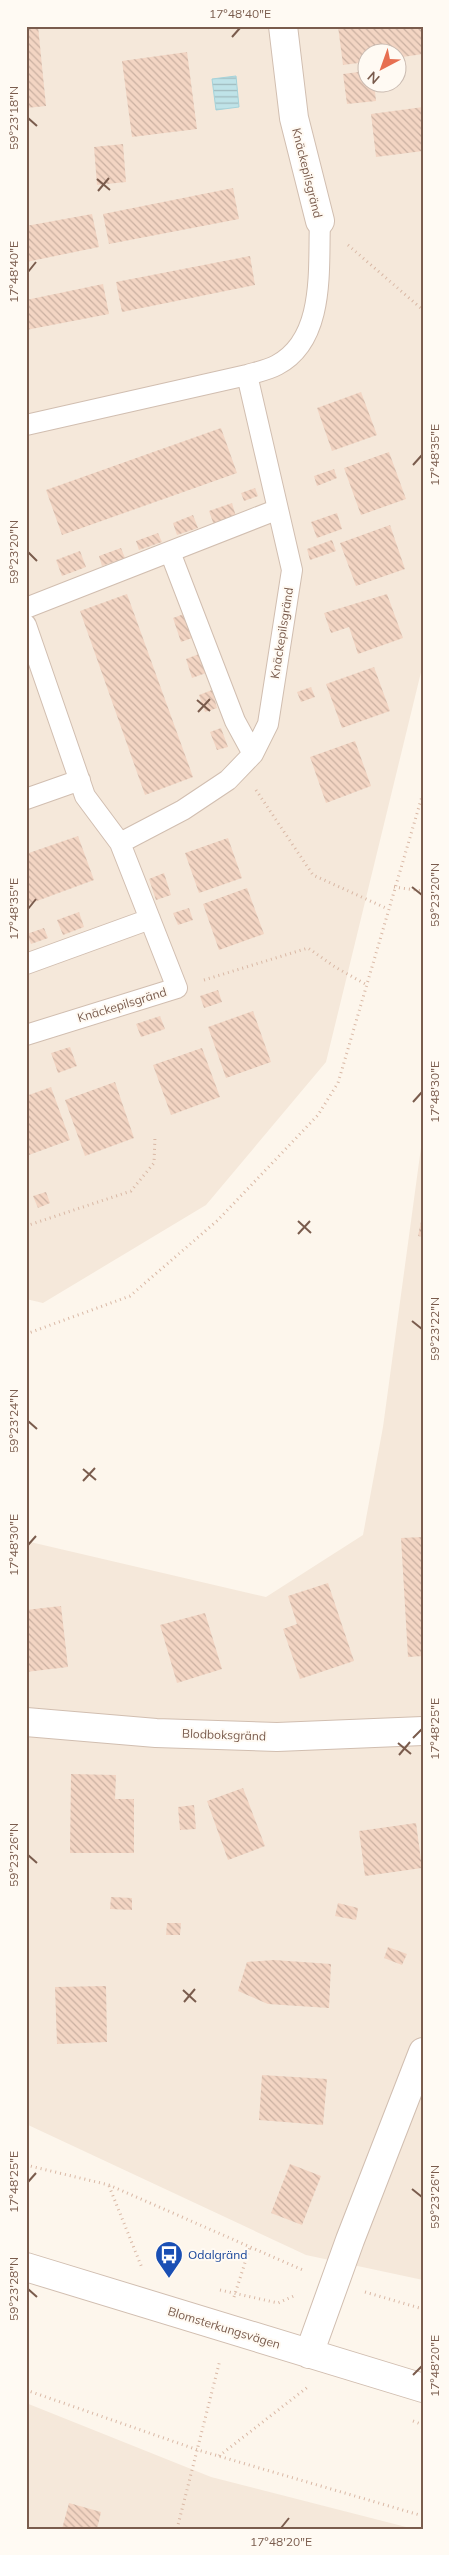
<svg xmlns="http://www.w3.org/2000/svg" width="449" height="2555" viewBox="0 0 449 2555" font-family="Mulish,sans-serif">
  <style>
    .residential { fill: #f5e8da; fill-rule: evenodd }
    .water { fill: url(#water-rules); stroke: #a5d3da }
    .building { fill: url(#building-back-hatch) }
    .lines { fill: none; stroke-linecap: round; stroke-linejoin: round }
    .lane-casing { stroke: #d1beb0; stroke-width: 22 }
    .street-casing { stroke: #d1beb0; stroke-width: 30 }
    .path { stroke: #d9b8a5; stroke-width: 3; stroke-dasharray: 1 4; stroke-linecap: butt }
    .lane { stroke: #fff; stroke-width: 20 }
    .street { stroke: #fff; stroke-width: 28 }
    .ticks { fill: none; stroke: #7a5c4d; stroke-width: 2 }
    .labels { text-anchor: middle; stroke-width: 4; stroke-linejoin: round; paint-order: stroke }
    .street-label { font-size: 12px; fill: #7a5c4d; stroke: #fffaf3 }
    .transit-label { font-size: 12px; fill: #164399; stroke: #fffaf3; text-anchor: start }
    .neatline { fill: none; stroke: #7a5c4d; stroke-width: 2 }
    .ticks-label { font-size: 12px; text-anchor: middle; fill: #7a5c4d }
  </style>
  <defs>
    <pattern id="water-rules" width="6" height="5" patternUnits="userSpaceOnUse" patternTransform="scale(1.25)"><rect width="6" height="5" fill="#bfe3e8"/><path d="M0 2.5h6" fill="none" stroke="#a0bbbe"/></pattern>
    <pattern id="building-back-hatch" width="6" height="6" patternUnits="userSpaceOnUse" patternTransform="scale(1.25)"><rect width="6" height="6" fill="#f3d5c3"/><path d="M-1 5l2 2M0 0l6 6M5-1l2 2" fill="none" stroke="#cab0a1"/></pattern>
  </defs>
  <rect width="100%" height="100%" fill="#fdf6ec"/>
  <path class="residential" d="M26,26h397v638l-97,398 -120,143 -163,98 -17,-4zM366,52h30v30h-30z
    M423,1133v1147l-117,-25 -280,-131v-583l240,56 97,-62 20,-108z
    M26,2403l185,74 203,52h-388z"/>
  <path class="water" d="M236,76l3,31 -23,3 -4,-31z"/>
  <path class="building" d="M26,26h12l8,80 -20,2z
    M338,26h84l1,28 -27,4v-6h-30v10l-23,3z
    M187,52l10,77 -65,8 -10,-76z
    M366,71v11h8l2,19 -29,3 -4,-30z
    M423,107v44l-47,6 -5,-43z
    M123,144l3,38 -29,3 -3,-38z
    M233,188l6,31 -130,25 -6,-30z
    M92,214l7,33 -73,15v-36z
    M250,256l5,29 -133,27 -6,-30z
    M103,284l6,30 -83,16v-30z
    M361,392l16,43 -45,16 -15,-43z
    M221,428l16,45 -175,62 -16,-45z
    M389,452l17,47 -45,16 -17,-47z
    M334,469l3,9 -20,8 -3,-10z
    M255,488l3,8 -14,5 -3,-8z
    M232,503l5,17 -22,8 -6,-17z
    M337,513l5,16 -25,9 -6,-16z
    M193,515l5,13 -21,7 -4,-12z
    M390,525l15,44 -49,17 -16,-43z
    M158,533l4,9 -23,8 -3,-9z
    M332,540l4,11 -26,9 -3,-11z
    M121,548l4,10 -23,8 -3,-10z
    M80,551l6,16 -24,9 -6,-16z
    M127,594l66,183 -48,18 -65,-184z
    M387,594l16,44 -45,16 -9,-27 -18,6 -7,-20z
    M184,614l8,24 -11,4 -8,-24z
    M199,654l7,19 -14,5 -6,-19z
    M374,667l16,44 -48,17 -16,-44z
    M311,687l4,10 -14,5 -4,-10z
    M212,690l5,18 -12,4 -6,-17z
    M221,728l7,19 -11,3 -7,-18z
    M355,741l16,45 -45,17 -16,-46z
    M78,836l16,44 -68,25v-51z
    M228,838l14,40 -43,15 -14,-40z
    M164,873l7,22 -15,5 -7,-21z
    M247,888l17,46 -45,16 -16,-46z
    M189,908l4,12 -15,5 -5,-12z
    M79,912l5,15 -21,8 -6,-15z
    M44,928l4,10 -17,6 -4,-10z
    M218,990l4,12 -18,6 -4,-12z
    M253,1011l18,51 -45,16 -18,-51z
    M160,1016l5,13 -24,8 -5,-13z
    M70,1047l7,19 -19,7 -7,-20z
    M202,1048l18,49 -49,18 -18,-50z
    M115,1082l19,56 -49,18 -20,-56z
    M51,1087l19,53 -44,16v-60z
    M46,1192l4,11 -12,5 -5,-12z
    M422,1217h1v20l-5,-1z
    M423,1537v119l-15,1 -7,-119z
    M328,1583l26,78 -54,18 -17,-50 14,-5 -9,-28z
    M61,1606l7,61 -42,5v-62z
    M205,1613l17,56 -45,14 -17,-58z
    M71,1774l45,1 -1,24h19v54h-64z
    M243,1788l22,58 -37,14 -21,-59z
    M194,1805l2,24 -16,1 -2,-23z
    M416,1823l6,45 -57,8 -6,-45z
    M111,1897l21,1v12l-22,-1z
    M338,1903l20,5 -2,12 -21,-4z
    M167,1923h14l-1,12h-14z
    M388,1947l19,7 -5,11 -18,-7z
    M274,1960l57,4 -2,44 -61,-4 -30,-13 9,-29z
    M106,1986l1,56 -50,2 -2,-57z
    M262,2075l65,4 -4,46 -64,-5z
    M290,2164l31,12 -19,49 -31,-12z
    M69,2503l32,9 -4,17h-35z"/>
  <g class="lines">
    <defs>
      <path id="lane" d="M26,425l221,-50c10,-3 21,-5 30,-10 49,-26 41,-97 43,-144
        M170,552l65,169 18,33
        M26,608l250,-98
        M26,625l59,171 35,47 57,145 -151,47
        M26,799l54,-19
        M120,843l63,-33 45,-30 25,-26 15,-30 24,-154 -45,-195
        M26,964l124,-45"/>
      <path id="street" d="M283,26l11,92 26,103
        M26,1722l130,11 121,4 146,-6
        M26,2267l397,121
        M309,2354l41,-114 73,-188"/>
    </defs>
    <use href="#lane" class="lane-casing"/>
    <use href="#street" class="street-casing"/>
    <path class="path" d="M348,245l75,65
      M256,790l57,85 75,34
      M394,887l29,4
      M204,980l104,-32 27,19 32,18
      M26,1226l105,-35 23,-28 1,-27
      M26,1334l104,-38 88,-76 100,-105 20,-32 85,-290
      M26,2165l83,20 196,86
      M109,2186l33,82
      M220,2290l58,13 18,-8
      M365,2292l58,17
      M234,2297l16,-50
      M26,2390l172,60 225,66
      M413,2421l10,4
      M219,2456l90,-70
      M177,2529l43,-169"/>
    <use href="#lane" class="lane"/>
    <use href="#street" class="street"/>
  </g>
  <path class="ticks" d="M232,37l8,-9M28,118l9,8M97,179l13,11M98,191l11,-13M28,272l8,-10M413,465l9,-10M28,552l9,9M197,700l13,11M198,712l12,-13M412,887l10,8M28,909l8,-10M413,1102l9,-10M298,1221l13,12M298,1234l12,-13M412,1321l10,8M28,1421l9,8M83,1469l13,11M83,1481l12,-13M28,1545l8,-9M413,1738l9,-9M398,1743l13,11M399,1755l11,-13M28,1855l9,8M183,1990l13,12M184,2002l11,-13M28,2182l8,-9M412,2189l10,8M28,2289l9,8M413,2375l9,-9M281,2528l8,-10"/>
  <defs>
    <symbol id="bus-pin" viewBox="-11 -11 22 30"><path d="M0 17L-7.5 6A9.5 9.5 0 1 1 7.5 6Z" fill="#1a4fb4" stroke="#fffaf3"/><path d="M-5-6H5V4H4V6H2V4H-2V6H-4V4H-5ZM-3.5-4V0h7V-4ZM-3.5 1.2v1.5H-2V1.2ZM2 1.2v1.5H3.5V1.2Z" fill="#fff"/></symbol>
  </defs>
  <g fill-rule="evenodd">
    <use href="#bus-pin" x="153" y="2239" width="32" height="43"/>
  </g>
  <g class="labels">
    <g class="street-label">
      <text transform="translate(307 173) rotate(76)" y="4">Knäckepilsgränd</text>
      <text transform="translate(282 633) rotate(-81)" y="4">Knäckepilsgränd</text>
      <text transform="translate(122 1005) rotate(-17)" y="4">Knäckepilsgränd</text>
      <text transform="translate(224 1735) rotate(2)" y="4">Blodboksgränd</text>
      <text transform="translate(224 2328) rotate(17)" y="4">Blomsterkungsvägen</text>
    </g>
    <g class="transit-label">
      <text x="188" y="2259">Odalgränd</text>
    </g>
  </g>
  <rect width="449" height="2555" fill="none" stroke="#fffaf3" stroke-width="55"/>
  <g transform="translate(382 68) rotate(221)"><circle r="24" fill="#fffaf3" stroke="#cabbb1"/>
  <path d="M0-4L9 19L0 12L-9 19Z" fill="#e76f51"/>
  <text y="-8" font-size="14" font-weight="bold" text-anchor="middle" fill="#7a5c4d">N</text>
  </g>
  <rect x="28" y="28" width="394" height="2500" class="neatline"/>
  <g class="ticks-label">
    <text x="240" y="18">17°48'40"E</text>
    <text transform="translate(14 118) rotate(-90)" y="4">59°23'18"N</text>
    <text transform="translate(14 272) rotate(-90)" y="4">17°48'40"E</text>
    <text transform="translate(435 455) rotate(-90)" y="4">17°48'35"E</text>
    <text transform="translate(14 552) rotate(-90)" y="4">59°23'20"N</text>
    <text transform="translate(435 895) rotate(-90)" y="4">59°23'20"N</text>
    <text transform="translate(14 909) rotate(-90)" y="4">17°48'35"E</text>
    <text transform="translate(435 1092) rotate(-90)" y="4">17°48'30"E</text>
    <text transform="translate(435 1329) rotate(-90)" y="4">59°23'22"N</text>
    <text transform="translate(14 1421) rotate(-90)" y="4">59°23'24"N</text>
    <text transform="translate(14 1545) rotate(-90)" y="4">17°48'30"E</text>
    <text transform="translate(435 1729) rotate(-90)" y="4">17°48'25"E</text>
    <text transform="translate(14 1855) rotate(-90)" y="4">59°23'26"N</text>
    <text transform="translate(14 2182) rotate(-90)" y="4">17°48'25"E</text>
    <text transform="translate(435 2197) rotate(-90)" y="4">59°23'26"N</text>
    <text transform="translate(14 2289) rotate(-90)" y="4">59°23'28"N</text>
    <text transform="translate(435 2366) rotate(-90)" y="4">17°48'20"E</text>
    <text x="281" y="2546">17°48'20"E</text>
  </g>
</svg>
